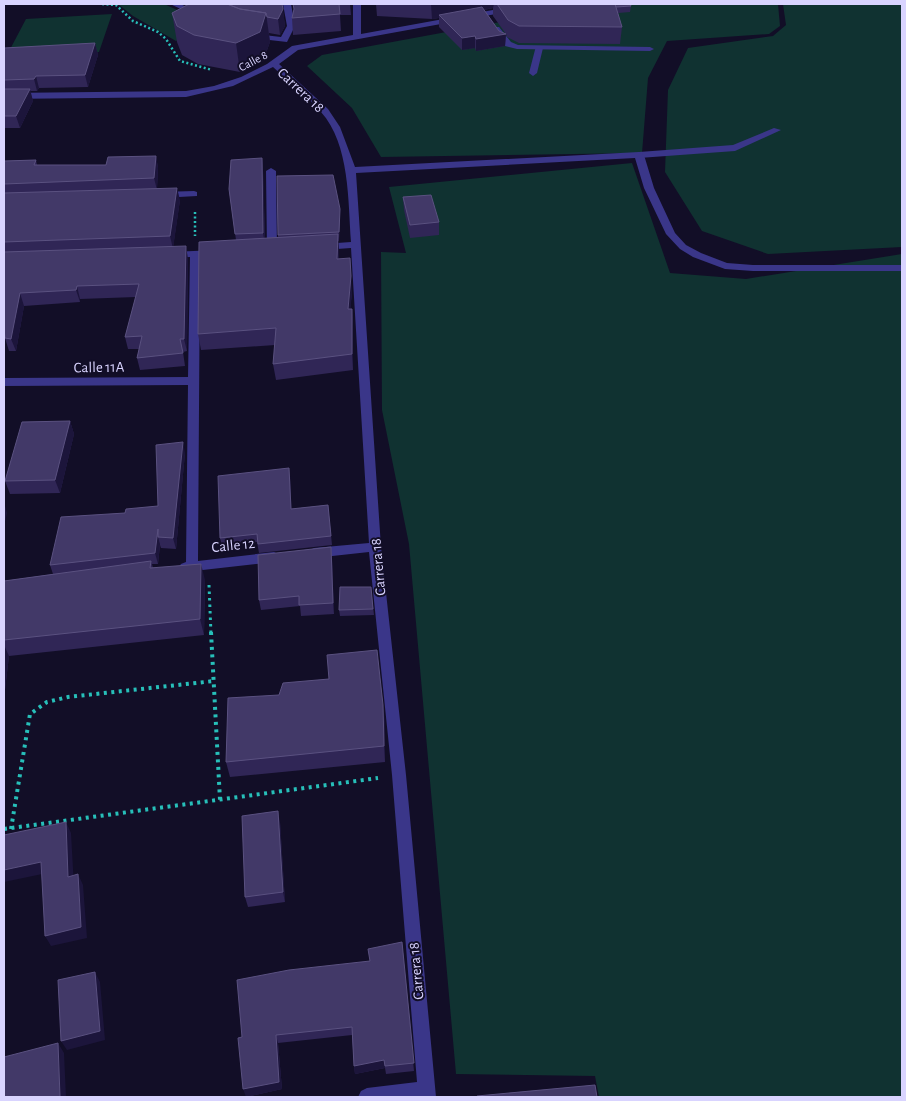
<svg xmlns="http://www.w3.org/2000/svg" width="906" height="1101" viewBox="0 0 906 1101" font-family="'Alegreya Sans',sans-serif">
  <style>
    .green { fill: #103231 }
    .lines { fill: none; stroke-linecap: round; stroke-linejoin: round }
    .path-far2 { stroke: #27bfb9; stroke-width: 2.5; stroke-dasharray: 2 2.5; stroke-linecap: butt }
    .path-far1 { stroke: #27bfb9; stroke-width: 3; stroke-dasharray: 2.5 4; stroke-linecap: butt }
    .path { stroke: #27bfb9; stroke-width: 4; stroke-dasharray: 3 4.5; stroke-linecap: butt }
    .lane { fill: #3a3689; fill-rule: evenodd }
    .street { fill: #3a3689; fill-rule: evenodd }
    .wall { fill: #302656; fill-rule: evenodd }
    .shaded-wall { fill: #1c153b }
    .building { fill: #423968; stroke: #5a5180 }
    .labels { text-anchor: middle; stroke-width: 4; stroke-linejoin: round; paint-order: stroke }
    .far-street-label { font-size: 12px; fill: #d9d4ff; stroke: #120e27 }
    .street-label { font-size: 15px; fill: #d9d4ff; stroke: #120e27 }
  </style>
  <rect width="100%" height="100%" fill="#120e27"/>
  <path class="green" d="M118,4h46l42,19 -30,18 -43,-25z
    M533,4h245l2,22 -11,8 -102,7 -19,37 -6,75 -261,4 -29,-49 -45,-42 15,-11 200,-37z
    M783,4h119v243l-134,7 -66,-23 -37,-59 3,-82 20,-42 85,-12 13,-11z
    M112,14l-13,38 -93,5 20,-38z
    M632,163l38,110 76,6 156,-25v843h-303l-4,-21 -139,-2 -47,-530 -27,-134 -1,-158 25,1 -17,-66z"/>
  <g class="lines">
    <path class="path-far2" d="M102,4l14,1 17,16 25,11 8,7 14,22 32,9
      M195,212v24"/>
    <path class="path-far1" d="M209,585l2,49"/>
    <path class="path" d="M211,632l9,168
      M4,829l374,-51
      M11,829l19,-115 17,-12 21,-5 146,-16"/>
    <path class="lane" d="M536,46l7,2 -6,25 -4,3 -4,-3z
      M774,128l7,2 -46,21 -96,7 -5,-3 5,-3 94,-7z"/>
    <path class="street" d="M170,4h10l23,10 -7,2z
      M283,4h8l4,22 -8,16 -35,-4 -1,-2 4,-2 26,3 6,-11z
      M353,4h8v30l143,-26 3,-4h8l-8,8 -209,38 -19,14 49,45 12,18 15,40 284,-15 5,3 10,33 21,45 11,12 15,8 26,10 26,2h149v6h-149l-28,-2 -32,-12 -13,-8 -14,-15 -22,-46 -9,-30 -279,15 25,374 25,228 30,322h-78l3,-6 6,-3 50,-6 -25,-307 -23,-223 -55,6 -4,-2 -2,-3 2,-3 4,-2 55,-5 -18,-295 -28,2 -5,-3 5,-3 28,-2c-3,-40 -1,-98 -30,-130 -14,-16 -32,-30 -48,-45l-40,19 -47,11 -182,2v-6l182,-2 28,-5 27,-9 26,-13 25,-18 61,-11z
      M493,27h6l12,15 7,3 132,2 4,2 -4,2 -133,-2 -12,-3 -13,-17z
      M271,168l5,3 1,79 -5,3 -5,-3 -1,-79z
      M194,191l3,1v4l-36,2 -5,-3 5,-3z
      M216,250l4,1v4l-20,2 -2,304 76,-9 4,2 2,3 -2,3 -4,2 -89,10 -4,-2 -2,-3 2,-3 5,-2 2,-177 -184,1v-8l184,-1 2,-120 -19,1 -5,-3 5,-3z"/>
  </g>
  <path class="wall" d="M185,4h97l3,22 -5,9 -11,-2 1,9 -7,19 -23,11 -42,-8 -16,-9 -5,-13 -5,-29 15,-8z
    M293,4h57l1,11h-11l1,16 -48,4 -1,-17 2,-8z
    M376,4h131l124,2 -1,6 -12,1 4,14 -2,17 -101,-1 -12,-6 -1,-3 -1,12 -29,5 -1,-3 -13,2 -23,-23v-9l-7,1 -55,-3zM493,8v8l13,18 -7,-3 -15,-21z
    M95,43l3,12 -10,32 -49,1 -2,3h-7l3,10 -13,27h-16v-80z
    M156,156l2,12 -1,20 23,12 -7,47 15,12 -1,92 -4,1 2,14 -45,4 -3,-12 2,-9h-11l-3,-12 11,-40 -56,2v3l-56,4 -8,45h-7l-4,-13 -1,-9v-168l32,-1 1,5h69z
    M262,158l1,12 2,69 13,-1v-3l62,-17 -1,23h-1l1,18 13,34 -2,16h2l1,17v44l-77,10 -3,-16 2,-19 -74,5 -3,-16 38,-94 -7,-51z
    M403,197l36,25v13l-29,3 -6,-28z
    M70,421l4,13 -14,59 -50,1 -5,-13z
    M185,453l-9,96 -15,-1 -1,-3 -2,19h-6l1,4 52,12 -1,55 -195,21 -5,42v-117l49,-7 -3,-9 75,-52 33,-7z
    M290,476l1,33 37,-4 4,40 -73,8 -2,-11 -35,4 -2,-8z
    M332,558l2,56 -33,2 -1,-10 -39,4 -2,-10z
    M371,587l3,28 -34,1 -1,-6z
    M385,721v41l-155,15 -4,-15z
    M280,822l5,80 -37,5 -3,-10z
    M402,942l12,129 -28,3 -1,-6 -30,6 -1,-8 -2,-31 -74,8 4,46 -36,8 -4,-60z"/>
  <path class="shaded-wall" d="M431,4h63l-1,4 -52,10 -2,-3v3l-7,1z
    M283,9l2,17 -5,9 -2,-16z
    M266,13l4,29 -7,19 -23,11 -4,-29z
    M506,34l-1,12 -29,5v-12z
    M475,36v12l-13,2v-12z
    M95,43l3,12 -10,32 -3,-12z
    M36,76l3,12 -2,3 -3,-12z
    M30,89l3,12 -13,27 -4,-12z
    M156,156l2,12 -1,22 -3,-12z
    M262,158l1,12 2,75 -2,-12z
    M177,188l3,12 -7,49 -3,-13z
    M338,234l1,17 -1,24 -1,-16z
    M186,246l2,13 -1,92 -3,-12z
    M350,258l2,35 -3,33 -1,-17z
    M77,286l3,13v3l-4,-12z
    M20,293l4,13 -8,45 -5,-12z
    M352,309l1,17v44l-1,-16z
    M70,421l4,13 -14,59 -5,-13z
    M183,442l2,11 -9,96 -3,-11z
    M289,468l1,8 2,42 -1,-9z
    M5,506l2,7 -3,13v-16z
    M158,529v8l2,7 -2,20 -3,-11z
    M331,547l1,11 2,56 -1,-11z
    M201,564l4,16 -1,55 -4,-16z
    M4,645l5,11 -5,42z
    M383,705l2,16v41l-1,-16z
    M278,811l2,11 5,80 -2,-10z
    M66,822l5,11 3,54 -6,-10z
    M41,862l6,11 -43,9v-12z
    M78,874l5,11 4,53 -36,8 -6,-10z
    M95,972l5,10 5,58 -38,10 -6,-9z
    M276,1035l2,8 4,46 -36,8 -3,-8z
    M58,1043l6,10 2,44h-6z
    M384,1060l1,8 -30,6 -1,-8z"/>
  <path class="building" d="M189,4h38l13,5 26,4 -6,19 -24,11 -42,-8 -17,-9 -5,-13z
    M227,4h55l1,5 -5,10 -11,-2 -1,-4 -26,-4z
    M293,4h46l1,10 -48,4 2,-9z
    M497,4h118l7,23 -103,-1 -11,-6z
    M615,4h15l1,2 -15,1z
    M482,7l17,24 7,3 -30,5 -1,-3 -13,2 -23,-23z
    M95,43l-10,32 -49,1 -2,3 -30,1v-32z
    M4,89h26l-14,27h-12z
    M156,156l-2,22 -150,6v-23l32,-1 -2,5h72l2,-8z
    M262,158l1,75 -28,1 -6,-45 2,-29z
    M333,175l7,34 -1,23 -61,3 -1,-59z
    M177,188l-7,48 -166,6v-49z
    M431,195l8,27 -29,3 -7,-28z
    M338,234l-1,25 13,-1 1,18 -3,33h4v45l-79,10 3,-36 -78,6 1,-92z
    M186,246l-2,93h-4l3,14 -46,5 5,-22 -17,1 14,-53 -62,2 -1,4 -56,3 -9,46 -6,-1 -1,-9v-77z
    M70,421l-15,59 -50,1 17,-59z
    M183,442l-10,96 -15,-1v-8l-3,24 -105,12 11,-48 64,-4 1,-4 32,-3 -2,-61z
    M289,468l2,41 37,-4 3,31 -73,8 -1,-10 -37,4 -2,-62z
    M331,547l2,56 -34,2v-9l-40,4 -1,-45z
    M151,561l-1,7 51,-4 -1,55 -196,21v-59z
    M340,587h31l2,22 -34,1z
    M377,650l6,55 1,41 -158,16 2,-64 51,-3 4,-12 46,-4 -2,-24z
    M278,811l5,81 -38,5 -3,-81z
    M66,822l2,55 10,-3 3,53 -36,9 -4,-74 -37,8v-35z
    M402,942l12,121 -29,3 -1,-6 -30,6 -2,-39 -76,8 3,47 -36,7 -5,-51 4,-1 -5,-57 52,-10 81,-9 -2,-12z
    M95,972l5,59 -39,10 -3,-61z
    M58,1043l2,54h-56v-40z
    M595,1085l2,12h-120v-1z"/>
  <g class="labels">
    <g class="far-street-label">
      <text transform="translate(253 61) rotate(-28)" y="4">Calle 8</text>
    </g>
    <g class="street-label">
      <text transform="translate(301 90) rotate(43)" y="5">Carrera 18</text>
      <text transform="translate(99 367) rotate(-1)" y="5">Calle 11A</text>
      <text transform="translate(233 545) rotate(-6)" y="5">Calle 12</text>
      <text transform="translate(378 567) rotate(-95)" y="5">Carrera 18</text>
      <text transform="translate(416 971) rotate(-95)" y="5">Carrera 18</text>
    </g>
  </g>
  <rect width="906" height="1101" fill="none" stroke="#d9d4ff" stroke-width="10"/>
</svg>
